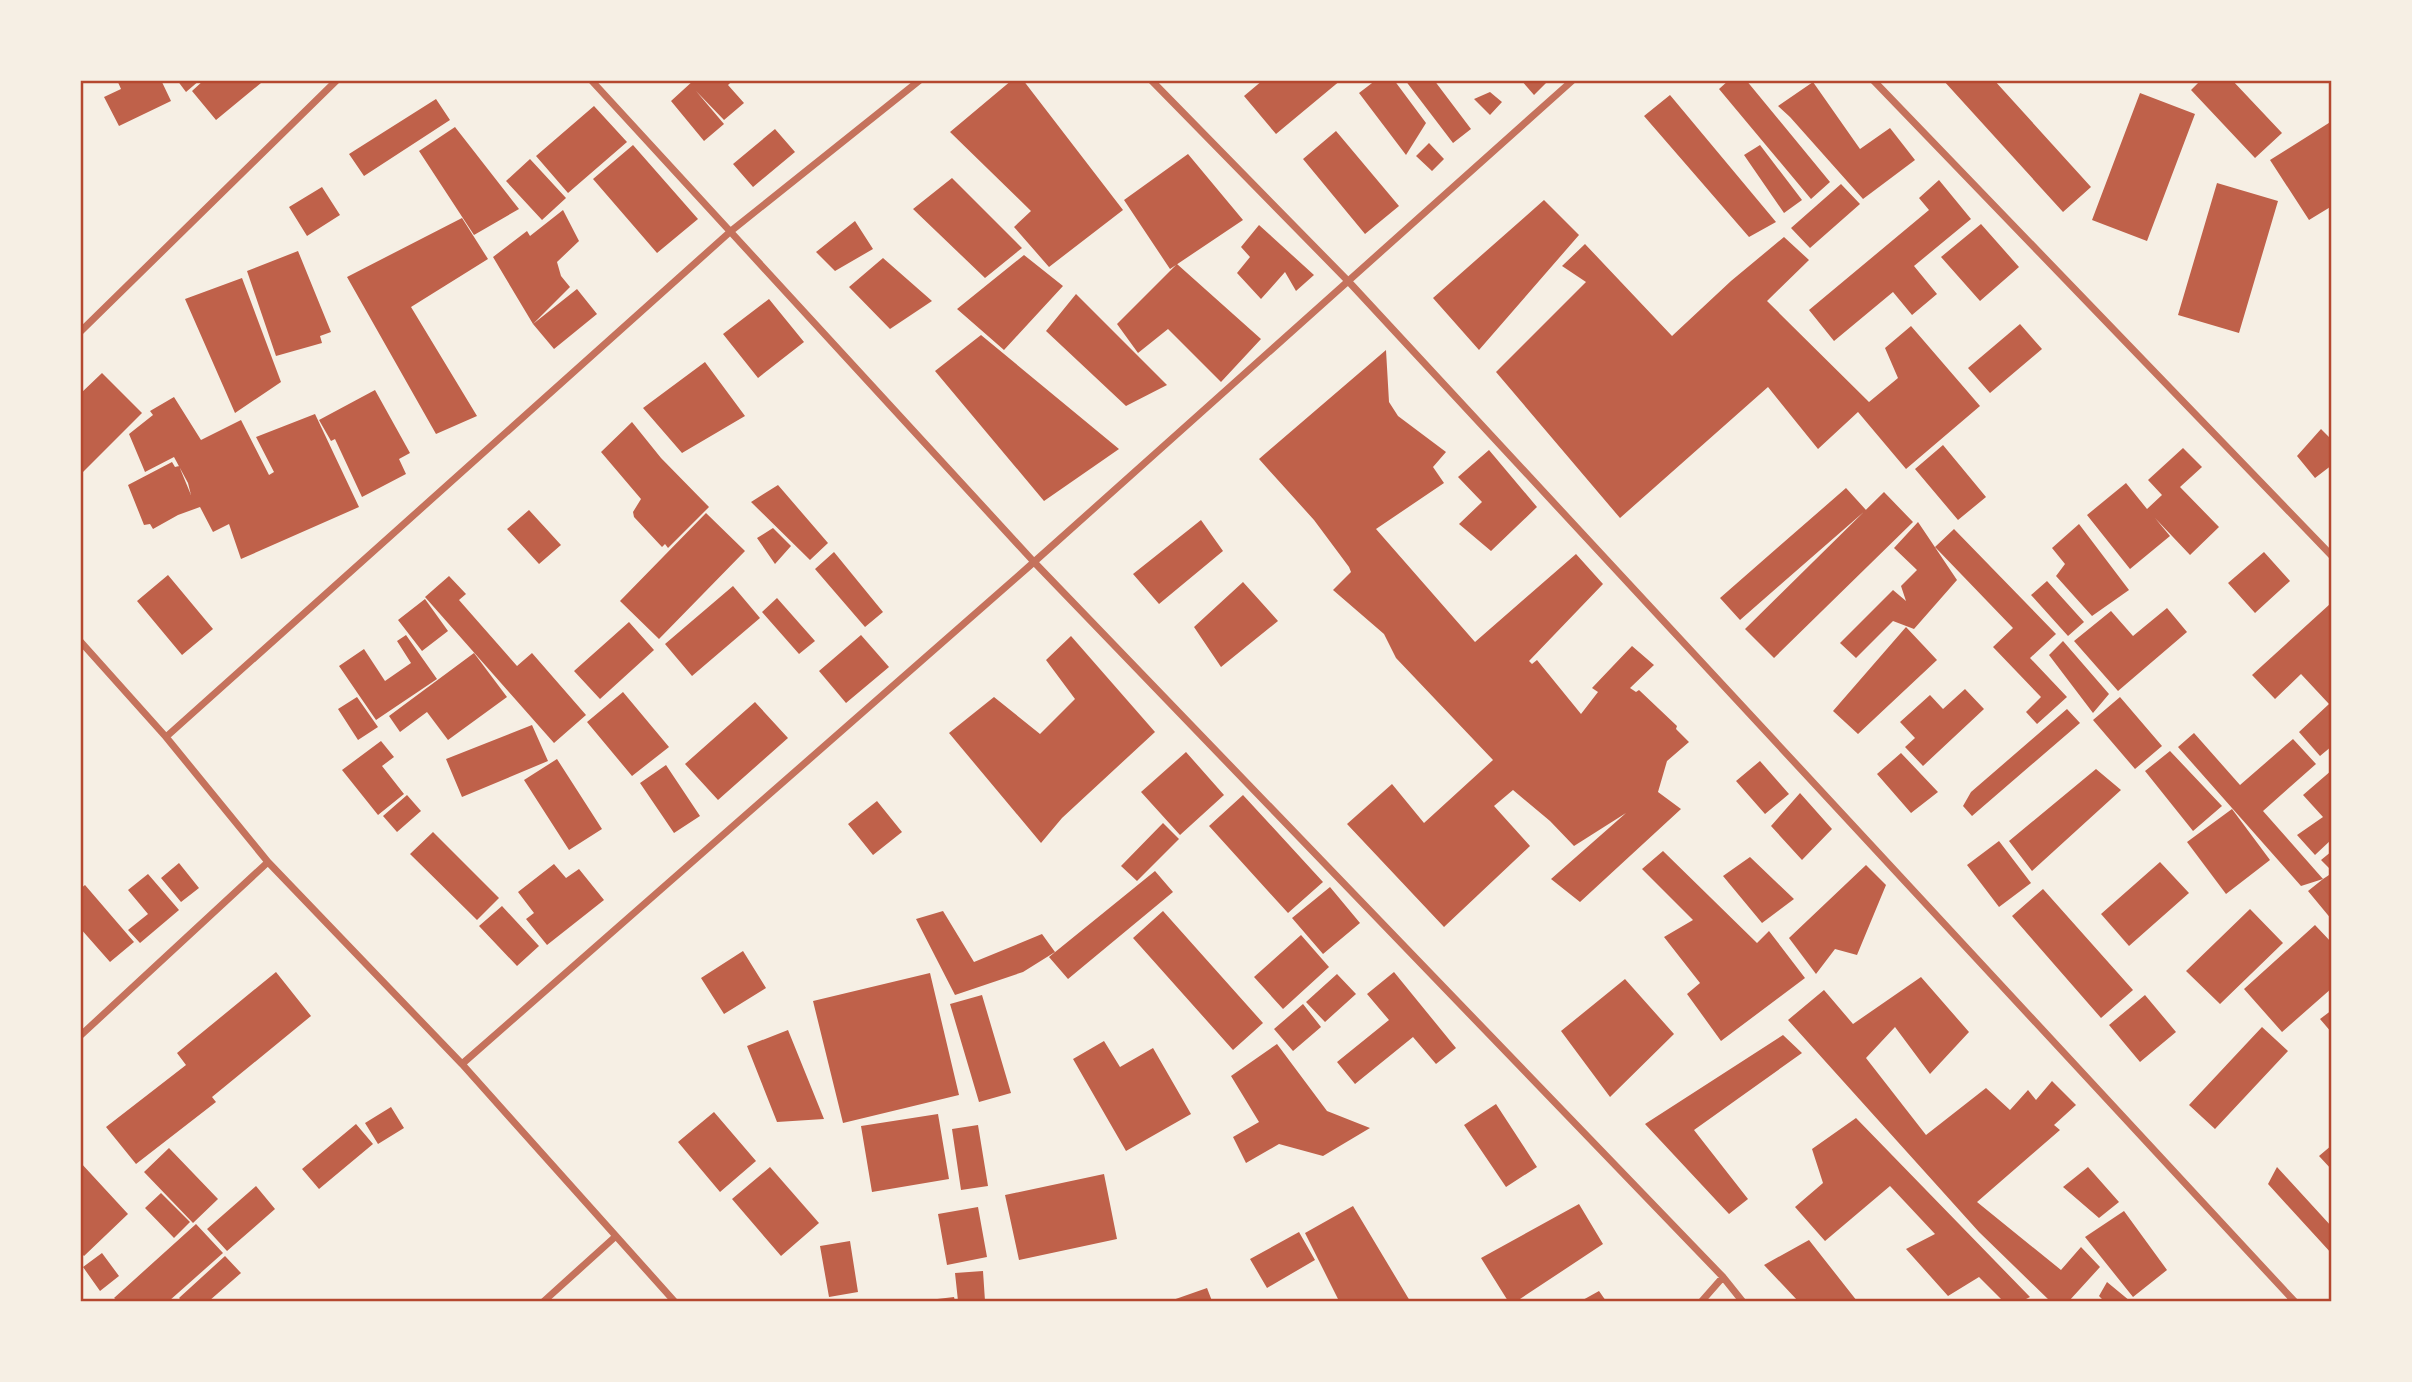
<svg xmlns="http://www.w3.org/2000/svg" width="2412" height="1382" viewBox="0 0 2412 1382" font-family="'IBM Plex Sans',sans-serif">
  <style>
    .building { fill: #bf614a }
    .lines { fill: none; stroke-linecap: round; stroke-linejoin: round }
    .minor { stroke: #c5725c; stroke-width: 7 }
    .neatline { fill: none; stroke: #b5482f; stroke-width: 2.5 }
  </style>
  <rect width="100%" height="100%" fill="#f6efe4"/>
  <path class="building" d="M117,80h44l10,21 -52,25 -15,-29 17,-8z
    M177,80h23l-14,12z
    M204,80h54l3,3 -45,37 -24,-29z
    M694,80h39l-5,5 16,18 -20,17 -28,-29 28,33 -20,17 -33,-40z
    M1012,80h11l100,130 -74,57 -35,-40 17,-16 -81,-79z
    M1263,80h78l-65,54 -32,-38z
    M1376,80h18l32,43 -20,32 -47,-62z
    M1405,80h29l37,49 -18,14z
    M1521,80h28l-15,15z
    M1729,80h17l84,102 -19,17 -92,-110z
    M1943,80h51l97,107 -28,25z
    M2201,80h31l50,53 -27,25 -64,-68z
    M1813,82l47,67 30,-21 25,32 -52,39 -73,-82 -12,-11z
    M1490,92l12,10 -12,13 -16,-16z
    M2140,93l55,21 -48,127 -55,-21z
    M1670,95l106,127 -27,15 -105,-121z
    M436,99l14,21 -86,56 -15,-22z
    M594,106l33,36 -59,51 -32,-37z
    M2332,121v85l-23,14 -39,-60z
    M455,127l64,82 -45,26 -55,-84z
    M775,129l20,23 -42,35 -20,-23z
    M1336,131l63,75 -34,28 -62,-75z
    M1429,143l15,16 -12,12 -16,-15z
    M633,145l65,74 -41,34 -64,-74z
    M1760,145l42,55 -18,13 -40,-58z
    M1188,154l55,66 -73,49 -46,-69z
    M530,159l36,39 -24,22 -36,-39z
    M952,178l70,70 -37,30 -72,-69z
    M1939,180l32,39 -57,47 23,28 -25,21 -19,-23 -59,49 -25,-31 120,-100 -10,-12z
    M2217,183l61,18 -39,132 -61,-18z
    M1841,184l19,20 -50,44 -19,-20z
    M322,187l18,28 -33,21 -18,-29z
    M1544,200l35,35 -100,115 -46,-52z
    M563,210l16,31 -22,21 4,14 9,11 -37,37 44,-35 20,25 -43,35 -21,-25 -40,-67 34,-26 3,5z
    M462,218l26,41 -77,48 66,109 -41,18 -89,-157z
    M855,221l18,28 -38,22 -19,-19z
    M1981,224l38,43 -39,34 -39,-44z
    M1259,225l55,50 -18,16 -11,-19 -24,27 -24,-26 13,-16 -9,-10z
    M1784,237l25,23 -42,41 102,101 29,-24 -13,-30 26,-22 69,80 -74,63 -48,-57 -40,37 -50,-62 -148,131 -124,-146 90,-90 -24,-16 23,-22 87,92 59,-55z
    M298,251l33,81 -11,4 2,7 -46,13 -29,-85z
    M1024,255l39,31 -59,64 -47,-41z
    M883,258l49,43 -42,28 -41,-42z
    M1177,264l84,75 -40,43 -53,-53 -30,24 -21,-29z
    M242,278l39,104 -46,31 -50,-114z
    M1076,294l91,91 -41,21 -80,-75z
    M769,299l35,43 -46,36 -35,-44z
    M2020,324l22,25 -52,44 -22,-25z
    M981,335l138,114 -75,52 -109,-130z
    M1386,350l3,52 9,14 48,36 -13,15 11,16 -68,46 99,113 101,-88 27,30 -74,77 3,3 5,-4 44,54 17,-22 -6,-4 40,-42 22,19 -24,23 6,4 3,-2 38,36 -1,3 13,13 -22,19 -9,31 23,17 -101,93 -29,-23 75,-66 -52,33 -24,-25 -37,-31 -19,16 36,40 -86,81 -97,-103 45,-40 32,39 69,-63 -97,-102 -12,-24 -51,-44 18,-18 -2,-5 -35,-47 -55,-61z
    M705,362l40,54 -63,37 -39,-45z
    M102,373l40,40 -62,62v-81z
    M375,390l35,63 -11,6 7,15 -44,23 -27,-58 -4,2 -12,-21z
    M174,397l27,43 40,-20 28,55 5,-3 -18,-35 59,-23 44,93 -118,52 -12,-35 -16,8 -13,-25 -22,8 -25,14 -3,-5 -6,1 -16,-40 44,-23 3,5 4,-1 12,29 -3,-12 -14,-26 -29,15 -16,-38 24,-19 -3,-4z
    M632,422l29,36 48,49 -41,41 -3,-4 -3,3 -28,-30 -1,-5 8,-13 -40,-47z
    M2321,429l11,11v25l-17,13 -18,-22z
    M1943,445l43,52 -28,23 -43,-51z
    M2183,448l19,19 -22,20 39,40 -29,28 -35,-37 15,18 -40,33 -43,-54 39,-32 21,26 15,-14 -14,-15z
    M1489,450l48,57 -46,44 -32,-27 23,-22 -24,-25z
    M778,485l50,58 -18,17 -59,-58z
    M1846,488l20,22 -126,110 -20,-22z
    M1884,492l29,30 -139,136 -29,-29z
    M529,510l32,35 -22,19 -32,-35z
    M706,513l39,38 -86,88 -39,-38z
    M1201,520l22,31 -64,53 -26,-30z
    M1918,522l39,58 -43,49 -21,-8 -37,37 -16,-15 53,-53 13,11 -5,-15 16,-16 -23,-22z
    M2079,524l50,66 -37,26 -36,-40 9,-12 -13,-16z
    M773,528l18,18 -16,18 -18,-26z
    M1954,529l102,105 -26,24 37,39 -30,27 -11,-12 15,-15 -48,-50 20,-19 -78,-81z
    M834,552l49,60 -18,15 -50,-58z
    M2264,552l26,29 -35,32 -27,-30z
    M168,575l45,54 -31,26 -45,-54z
    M449,576l17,18 -7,6 58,66 15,-13 54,62 -32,28 -129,-146z
    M2047,581l37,41 -16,14 -37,-41z
    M1243,582l35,39 -57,46 -27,-40z
    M733,586l27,32 -68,58 -27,-32z
    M777,598l38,43 -16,13 -37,-42z
    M425,599l23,32 -26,20 -24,-31z
    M2330,604l2,2v140l-12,10 -21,-24 30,-28 -28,-30 -26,25 -23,-24z
    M2167,608l20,24 -69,59 -44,-50 37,-30 22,25z
    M629,622l25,28 -54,49 -26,-28z
    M1906,627l31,33 -79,74 -25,-23z
    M406,635l31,44 -61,41 -37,-54 25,-17 21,32 26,-18 -14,-22z
    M861,635l28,32 -43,36 -27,-32z
    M1071,636l84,96 -93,86 -21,25 -92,-110 45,-36 46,37 35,-35 -29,-39z
    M2063,641l46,53 -16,19 -44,-58z
    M474,653l33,44 -59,43 -21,-28 -27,20 -11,-16z
    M1965,689l19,20 -61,57 -18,-19 10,-9 -15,-16 30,-27 13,14z
    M623,692l46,55 -37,29 -45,-54z
    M357,697l21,30 -20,13 -20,-31z
    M2120,697l42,49 -27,23 -42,-49z
    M755,702l33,36 -70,62 -33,-36z
    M2067,709l13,14 -108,93 -9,-10 8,-14z
    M532,725l16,36 -86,36 -16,-38z
    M2194,733l46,52 53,-46 23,25 -53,47 60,68 9,-6v47l-24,-29 15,-12 -22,7 -123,-139z
    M381,741l13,16 -12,9 22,28 -26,21 -36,-45z
    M2170,751l52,55 -29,25 -48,-60z
    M1186,752l38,43 -44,40 -39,-43z
    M1901,753l37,39 -27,21 -34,-39z
    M557,759l45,70 -33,21 -45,-70z
    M1760,761l29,33 -24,20 -29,-33z
    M666,765l34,51 -26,17 -34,-50z
    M2096,769l25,21 -89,81 -23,-30z
    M2332,770v69l-17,16 -18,-20 26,-18 -20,-22z
    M1800,793l32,36 -30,31 -31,-34z
    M407,795l14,16 -24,21 -14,-16z
    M1243,795l80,87 -35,31 -79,-87z
    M877,801l25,31 -29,23 -25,-31z
    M2232,809l38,51 -44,34 -39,-52z
    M1163,823l16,16 -42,42 -16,-15z
    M433,832l66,66 -22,22 -67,-66z
    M1999,841l32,42 -32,24 -32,-42z
    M1663,851l94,92 12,-12 36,47 -84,63 -34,-47 13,-11 -36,-46 29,-17 -51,-51z
    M2332,851v20l-11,-11z
    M1750,857l44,42 -32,24 -39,-47z
    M2160,862l29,31 -60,53 -28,-32z
    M179,863l20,25 -18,14 -20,-24z
    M554,864l12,14 13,-9 25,31 -57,45 -21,-26 8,-6 -16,-21z
    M1866,865l20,20 -29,70 -22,-6 -19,25 -27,-36z
    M1155,871l18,21 -105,87 -19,-22z
    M148,874l31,36 -39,33 -12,-13 20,-16 -20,-24z
    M85,885l49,57 -24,20 -30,-34v-39z
    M1330,887l30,36 -37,31 -31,-36z
    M2043,889l90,101 -32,28 -89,-102z
    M502,906l37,40 -22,20 -38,-40z
    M2250,909l33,34 -63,61 -34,-33z
    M943,911l31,51 68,-28 13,18 -32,20 -68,23 -39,-76z
    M1163,911l100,112 -30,27 -100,-112z
    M2315,925l17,18v45l-50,44 -38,-43z
    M1301,935l28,32 -46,42 -29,-32z
    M743,951l23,37 -42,26 -23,-36z
    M276,972l35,44 -99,81 4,5 -80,62 -30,-37 80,-62 -9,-12z
    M1394,972l62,76 -20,16 -23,-27 -58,47 -18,-22 52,-42 -22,-26z
    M930,973l29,122 -116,28 -30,-122z
    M1337,974l19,20 -31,28 -19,-20z
    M1921,977l48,55 -39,42 -35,-47 -29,31 60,77 60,-47 24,22 18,-20 8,10 16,-19 24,24 -22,20 6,5 -83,72 84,68 20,-23 19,20 -31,34h-19l-71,-69 -191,-212 36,-30 29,34z
    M1625,979l49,55 -64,63 -49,-66z
    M982,995l29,98 -32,9 -29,-98z
    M2145,995l31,37 -36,30 -31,-37z
    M1303,1004l18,23 -28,24 -19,-22z
    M2332,1010v23l-12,-14z
    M2262,1027l26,24 -73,78 -26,-24z
    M788,1030l36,89 -47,3 -30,-76z
    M1783,1035l19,18 -108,77 54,69 -19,15 -84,-90z
    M1104,1041l16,26 33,-19 38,66 -65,37 -53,-92z
    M1277,1044l50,67 43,17 -47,28 -44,-12 -33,19 -13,-26 26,-15 -28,-46z
    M1496,1104l41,63 -31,20 -42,-62z
    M391,1107l13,21 -26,16 -13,-21z
    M714,1112l42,49 -36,31 -42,-50z
    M938,1114l11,65 -77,13 -11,-66z
    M1856,1118l174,179 -8,4h-19l-24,-24 -31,19 -42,-47 29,-15 -45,-48 -65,55 -30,-34 28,-24 -11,-34z
    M356,1124l17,20 -54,45 -17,-20z
    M978,1125l10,61 -27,4 -9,-61z
    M2332,1145v25l-13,-14z
    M169,1148l49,51 -25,24 -49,-51z
    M80,1162l48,52 -44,42 -4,-4z
    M770,1167l49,56 -38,33 -49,-57z
    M2088,1167l31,35 -20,16 -36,-31z
    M2277,1167l55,60v27l-64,-70z
    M1104,1174l13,65 -98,21 -14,-65z
    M256,1186l19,23 -48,42 -20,-22z
    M161,1193l29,29 -16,16 -29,-30z
    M1579,1204l24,40 -86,57h-9l-27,-43z
    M1353,1206l57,95h-71l-34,-68z
    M978,1207l9,50 -40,8 -9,-51z
    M2124,1211l43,59 -34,27 -48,-60z
    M196,1224l27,29 -54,48h-51l-4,-3z
    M1299,1232l16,28 -48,28 -17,-29z
    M1809,1240l48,61h-59l-34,-36z
    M850,1241l8,51 -29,5 -9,-51z
    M102,1253l17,23 -19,15 -17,-24z
    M225,1256l16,17 -32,28h-27l-3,-3z
    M983,1271l2,30h-27l-3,-28z
    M2107,1282l23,19h-26l-5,-5z
    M1207,1288l5,13h-42z
    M1599,1291l7,10h-25z
    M954,1297l1,4h-26v-1z"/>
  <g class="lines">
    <path class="minor" d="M591,80l443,482 689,715 20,25
      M1151,80l198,202 946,1020
      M1873,80l459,476
      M80,332l257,-252
      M80,641l86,96 102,125 194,202 213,238
      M166,737l565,-506 189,-151
      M80,1036l188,-174
      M462,1064l572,-502 539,-482
      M543,1302l73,-66
      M1701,1302l22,-25"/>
  </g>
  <rect width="2412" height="1382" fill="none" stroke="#f6efe4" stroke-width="164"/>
  <rect x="82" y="82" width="2248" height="1218" class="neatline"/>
</svg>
